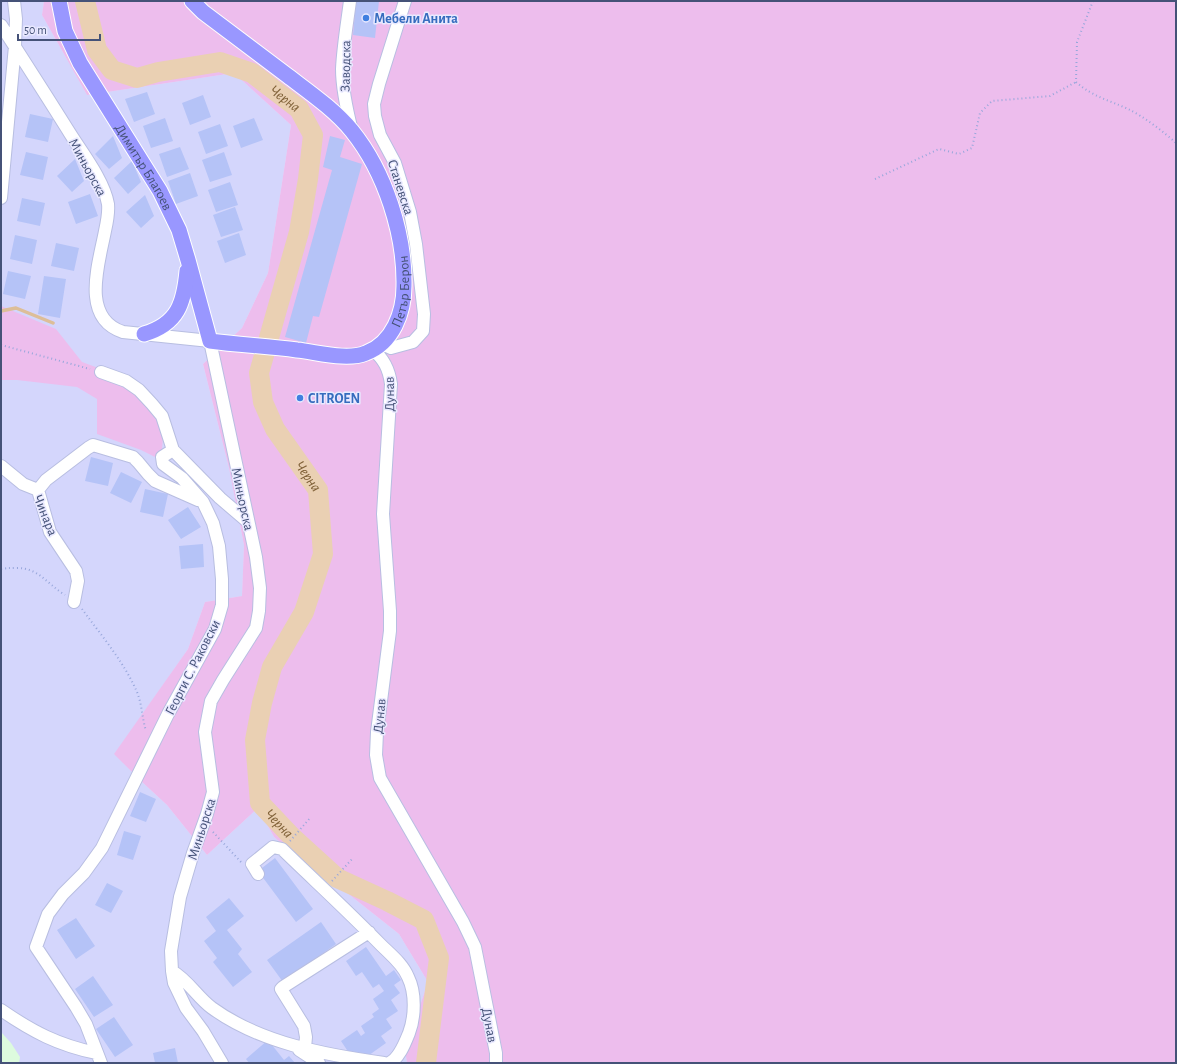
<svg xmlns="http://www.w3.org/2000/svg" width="1177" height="1064" viewBox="0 0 1177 1064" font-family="'Alegreya Sans',sans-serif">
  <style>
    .residential { fill: #d4d6fc }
    .education { fill: #ddfbde }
    .green { fill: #edbded }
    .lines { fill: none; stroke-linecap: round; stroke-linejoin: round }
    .stream { stroke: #ddbe98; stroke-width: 3.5 }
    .river { stroke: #ead0b3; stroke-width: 20 }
    .building { fill: #b5c3f7 }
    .minor-casing { stroke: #b8bee1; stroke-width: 14 }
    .major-casing { stroke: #fff; stroke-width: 17 }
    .path { stroke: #98a7db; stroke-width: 2; stroke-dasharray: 1 3; stroke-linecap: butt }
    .minor { stroke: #fff; stroke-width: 12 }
    .major { stroke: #9997ff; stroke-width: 15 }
    .shop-dot { fill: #3f7fe0; stroke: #e9e9ff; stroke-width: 1.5 }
    .labels { text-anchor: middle; stroke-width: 3; stroke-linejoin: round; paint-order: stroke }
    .shop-label { font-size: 14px; font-weight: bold; fill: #366cbe; stroke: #e9e9ff; text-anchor: start }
    .street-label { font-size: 14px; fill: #455278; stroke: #e9e9ff }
    .water-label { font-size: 15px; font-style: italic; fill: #7f6037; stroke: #e9e9ff }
  </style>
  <rect width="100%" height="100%" fill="#e0e0ff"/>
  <path class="residential" d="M1,1h43l-2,14 45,80 147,-22 57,52 -23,148 -26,55 -39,36 26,104 15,77 -2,51 -37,6 -17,47 -73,105 26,27 26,24 40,50 51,-47 16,29 37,31 35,24 53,42 29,48 -23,68 2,13h-406z"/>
  <path class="education" d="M1,1032l10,11 9,14 -1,6h-18z"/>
  <path class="green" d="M44,1h1132v1062h-769l-2,-13 23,-68 -29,-48 -53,-42 -35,-24 -37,-31 -16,-29 -51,47 -40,-50 -26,-24 -27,-27 74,-105 17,-47 37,-6 2,-51 -15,-77 -26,-104 39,-36 26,-55 23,-148 -57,-52 -147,22 -45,-80z
    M1,306l55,23 26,33 41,15 36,43 4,18 -2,22 -20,-10 -44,-16v-35l-20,-12 -60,-7h-16z"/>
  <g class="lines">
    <path class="stream" d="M1,311l15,-3 37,15"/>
    <path class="river" id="s1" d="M85,1l12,49 15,20 25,8 21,-6 62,-10 32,11 47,36 14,26 -5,44 -9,53 -40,141 4,29 12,27 43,61 5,64 -19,58 -32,55 -10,36 -7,37 5,63 33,35 44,40 50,23 37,19 15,38 -13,105"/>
  </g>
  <path class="building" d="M356,1h23l-4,37 -22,-3z
    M147,92l8,22 -21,8 -9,-23z
    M203,95l8,22 -21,8 -8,-22z
    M30,114l23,5 -5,23 -23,-5z
    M165,118l8,23 -22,7 -8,-22z
    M254,118l9,22 -22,8 -8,-22z
    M220,124l8,22 -22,8 -8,-22z
    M113,136l9,22 -13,11 -14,-15z
    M330,136l15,4 -5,17 22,7 -43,153 -6,-1 -7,27 -21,-6 47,-167 -9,-3z
    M180,147l9,22 -22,8 -8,-23z
    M26,152l22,5 -5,23 -23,-5z
    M224,152l8,23 -22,7 -8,-22z
    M75,159l9,22 -12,11 -15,-16z
    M132,161l9,21 -13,12 -14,-16z
    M190,173l8,23 -22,8 -8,-23z
    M230,182l8,23 -22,7 -8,-22z
    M90,194l8,22 -22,8 -8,-22z
    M145,195l9,21 -13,12 -15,-16z
    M22,198l23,5 -5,23 -23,-5z
    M235,207l8,23 -22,7 -8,-22z
    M239,233l7,22 -21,8 -8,-22z
    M15,235l22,5 -5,24 -22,-5z
    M56,243l23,5 -5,23 -23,-5z
    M8,271l23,5 -6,23 -22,-5z
    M44,276l22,3 -6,39 -22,-4z
    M91,457l22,6 -5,23 -23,-5z
    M121,472l21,10 -11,21 -21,-10z
    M145,489l23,5 -5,23 -23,-5z
    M188,507l13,20 -20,12 -13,-19z
    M203,544l1,23 -23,2 -2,-23z
    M140,792l16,7 -10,23 -16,-6z
    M124,831l17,5 -8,24 -16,-5z
    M275,858l38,51 -17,13 -38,-51z
    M107,883l16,8 -12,22 -16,-8z
    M229,898l15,18 -17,14 15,19 -4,5 14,18 -19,15 -20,-25 4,-4 -13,-17 12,-10 -10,-14z
    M76,918l19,28 -19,13 -19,-29z
    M321,922l15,22 -53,38 -16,-22z
    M366,947l20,29 8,-6 7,10 -7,5 6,8 -9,7 7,11 -12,8 6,9 -11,8 5,7 -21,15 -4,-5 -8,6 -12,-18 16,-11 4,6 4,-3 -4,-7 13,-9 -2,-3 7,-5 -6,-10 11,-8 -5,-7 -6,4 -11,-16 -6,4 -10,-15z
    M93,976l20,29 -19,12 -19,-28z
    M114,1017l19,28 -18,12 -19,-28z
    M268,1040l16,20 5,-4 6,7h-46l-3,-4z
    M175,1048l3,15h-23l-2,-10z"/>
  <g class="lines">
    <defs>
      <path id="minor" d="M350,1c-3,23 -7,46 -8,68 0,21 5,42 10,62
        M1,25c23,36 47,73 70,110 12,19 33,46 37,69 1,9 -1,18 -3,27 -6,32 -25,87 18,101l87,9 46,216 4,31 -1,23 -3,17 -33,52 -12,21 -6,31 8,60 -6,22 -14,39 -13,44 -9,54 1,20 2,12 12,25 17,23 19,32
        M1,198l14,-152 1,-27 -2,-18
        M382,344l9,4 22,-6 10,-11 1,-17 -8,-70 -6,-32 -15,-49 -15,-28 -5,-19 -1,-12 5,-20 26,-83
        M373,350c11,9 16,19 18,34l-8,130 7,97v20l-13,101 -1,23 4,23 83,144 12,25 21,106v10
        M173,450l47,48 28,24
        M1,466l22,18 15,6
        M38,490l8,-10 42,-32 5,-3 40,12 5,5 10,12 7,7 43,19
        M38,490l12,42 26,39 2,10 -4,21
        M258,874l-6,-10 21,-17 9,2c33,32 67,63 99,96 9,9 22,19 27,32 8,16 7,40 1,56 -4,10 -10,26 -20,30
        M172,971c16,9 25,26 40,37 48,35 114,47 172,55
        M1,1010c32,22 57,35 95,43
        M305,1048l1,-11 -2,-11 -23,-37 2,-2 86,-55
        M299,1050l20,13
        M101,1063l-15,-39 -10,-17 -40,-60 12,-33 15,-20 21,-21 18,-25 66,-134 47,-85 7,-24v-26l-3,-33 -6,-23 -10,-21 -21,-24 -19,-14 -1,-7 11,-7 -11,-34 -10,-12 -13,-14 -13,-9 -25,-9"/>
      <g id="major">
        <path id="s2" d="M59,1l6,30 15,32 80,128 19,39 9,30 22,81c29,4 58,5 87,9 20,2 50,11 69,3 27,-10 38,-41 38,-67 1,-52 -19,-114 -52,-155 -17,-21 -43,-39 -64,-55 -29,-22 -57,-43 -85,-64l-11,-11"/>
        <path d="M144,334c34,-10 40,-31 43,-63"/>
      </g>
    </defs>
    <use href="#minor" class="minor-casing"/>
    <use href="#major" class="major-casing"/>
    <path class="path" d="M1093,1l-16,41 -1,40c17,15 33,18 52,27 15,7 36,23 48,34
      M875,179l64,-30 20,5 13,-6 8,-35 12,-12 58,-5 26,-14
      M1,345l89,24
      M1,569c6,-1 10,-1 16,-1 22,0 30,16 48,27
      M82,609c19,26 42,53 55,83 5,12 5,26 9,39
      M213,832l28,30
      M290,841l21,-24
      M332,881l21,-23"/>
    <use href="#minor" class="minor"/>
    <use href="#major" class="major"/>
  </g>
  <g class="shop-dot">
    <circle cx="366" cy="18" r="4"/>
    <circle cx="300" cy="398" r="4"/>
  </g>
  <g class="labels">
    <g class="shop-label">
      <text x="374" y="23">Мебели Анита</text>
      <text x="308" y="403">CITROEN</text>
    </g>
    <g class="street-label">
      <text transform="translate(345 66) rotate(-89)" y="5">Заводска</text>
      <text transform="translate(88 167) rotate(61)" y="5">Миньорска</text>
      <text dy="5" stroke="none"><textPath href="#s2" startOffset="188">Димитър Благоев</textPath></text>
      <text transform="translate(401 187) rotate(72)" y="5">Станевска</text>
      <text dy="5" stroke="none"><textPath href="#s2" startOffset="609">Петър Берон</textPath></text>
      <text transform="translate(389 394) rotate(-91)" y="5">Дунав</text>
      <text transform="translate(243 499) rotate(78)" y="5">Миньорска</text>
      <text transform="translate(46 515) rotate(68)" y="5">Чинара</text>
      <text transform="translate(192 667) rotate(-63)" y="5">Георги С. Раковски</text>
      <text transform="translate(379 716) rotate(-84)" y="5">Дунав</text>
      <text transform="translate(201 829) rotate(-72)" y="5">Миньорска</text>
      <text transform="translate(490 1025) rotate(79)" y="5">Дунав</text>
    </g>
    <g class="water-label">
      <text dy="5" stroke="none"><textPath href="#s1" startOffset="262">Черна</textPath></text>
      <text dy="5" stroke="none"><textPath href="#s1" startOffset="670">Черна</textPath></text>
      <text dy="5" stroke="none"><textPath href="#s1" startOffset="1042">Черна</textPath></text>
    </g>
  </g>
  <rect width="1177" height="1064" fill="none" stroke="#455278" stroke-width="4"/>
  <path d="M18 34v6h82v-6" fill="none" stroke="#455278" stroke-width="2"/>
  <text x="24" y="34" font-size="12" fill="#455278" stroke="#e9e9ff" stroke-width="3" paint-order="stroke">50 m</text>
</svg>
